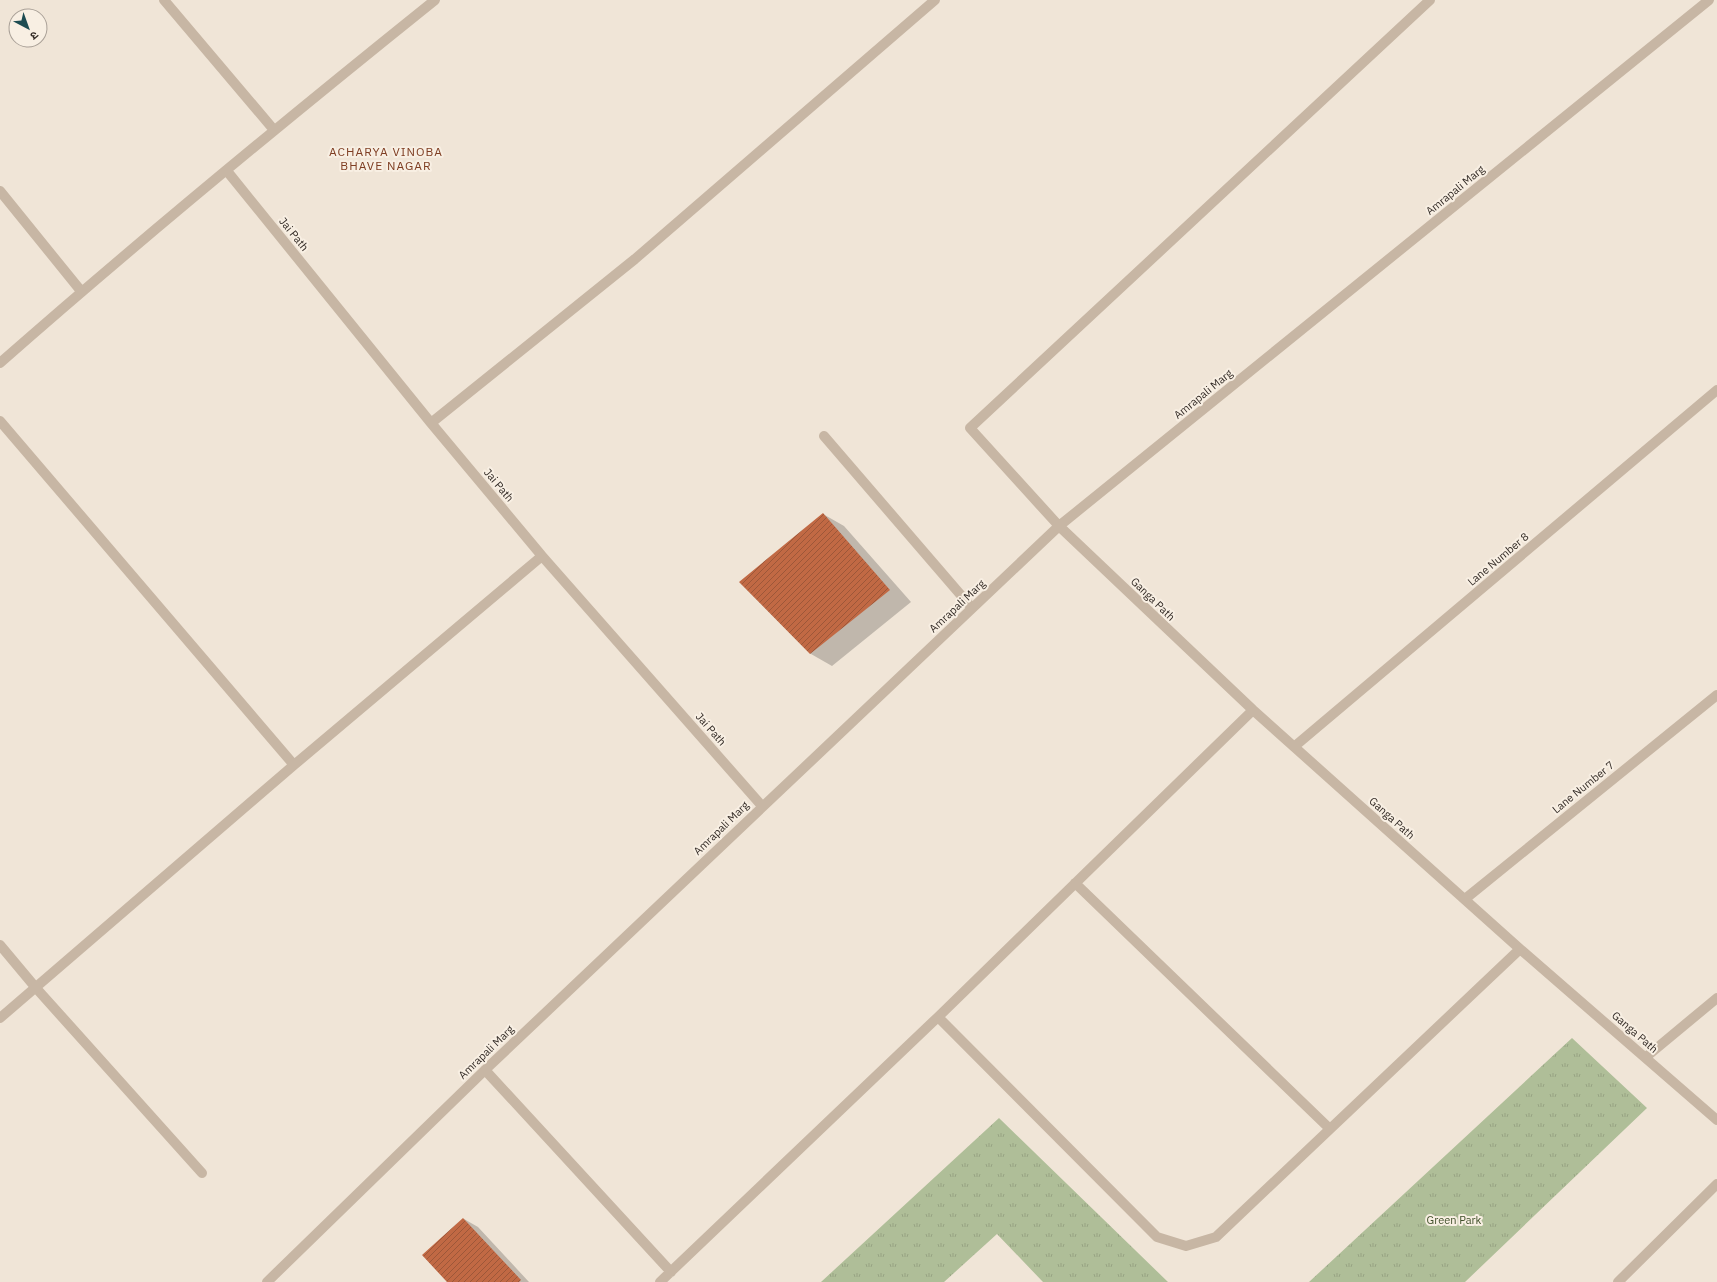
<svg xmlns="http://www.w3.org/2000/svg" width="1717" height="1282" viewBox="0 0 1717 1282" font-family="'IBM Plex Sans','Noto Sans Devanagari',sans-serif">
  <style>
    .park { fill: url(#park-tufts) }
    .shadow { fill: #0003 }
    .building { fill: url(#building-hatch) }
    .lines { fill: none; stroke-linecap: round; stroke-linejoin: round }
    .minor { stroke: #c7b6a4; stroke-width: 10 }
    .labels { text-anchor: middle; stroke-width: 4; stroke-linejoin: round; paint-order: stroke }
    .street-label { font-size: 11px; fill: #322a25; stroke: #f8efe3 }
    .park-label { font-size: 11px; fill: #40502a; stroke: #f8efe3 }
    .neighbourhood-label { font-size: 12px; letter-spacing: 1px; fill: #7e3d22; stroke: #f8efe3 }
  </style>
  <defs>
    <pattern id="park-tufts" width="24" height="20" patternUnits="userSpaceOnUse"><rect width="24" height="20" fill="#afbe98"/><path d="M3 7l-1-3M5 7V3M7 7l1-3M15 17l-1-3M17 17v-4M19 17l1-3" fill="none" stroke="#97a383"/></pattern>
    <pattern id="building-hatch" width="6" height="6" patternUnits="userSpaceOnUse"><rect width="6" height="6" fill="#c16944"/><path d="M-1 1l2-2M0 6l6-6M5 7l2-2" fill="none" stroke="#9d5739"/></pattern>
  </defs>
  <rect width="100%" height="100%" fill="#f0e5d7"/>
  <path class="park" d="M1572,1038l75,70 -182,174h-156z
    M999,1118l169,164h-125l-46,-48 -53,48h-123z"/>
  <path class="shadow" d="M823,514l21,12 67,76 -79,64 -21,-12 -70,-72z
    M464,1219l14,8 51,55h-81z"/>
  <path class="building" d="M823,513l67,77 -80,64 -71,-72z
    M463,1218l58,62 -2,2h-72l-25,-27z"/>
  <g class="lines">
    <path class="minor" d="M164,0l110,130
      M1430,0l-460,428 89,98 194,184 267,239 197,171
      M227,171l204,252 111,133 220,250
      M0,191l81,100
      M0,363c142,-125 288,-245 435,-363
      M0,421l294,344
      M431,423l204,-164 300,-259
      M824,436l148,172
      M1295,746l422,-356
      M1075,883l255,246
      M1465,899l252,-204
      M0,945l36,43 166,185
      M938,1017l219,220 29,9 30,-9 304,-288
      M0,1018l294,-253 248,-209
      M1646,1057l71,-59
      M485,1070l186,202
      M267,1282l218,-212 574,-544 650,-526
      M660,1282l278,-265 315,-307
      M1618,1282l99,-98"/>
  </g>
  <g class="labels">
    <g class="street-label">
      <text transform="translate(1455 190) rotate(-39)" y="4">Amrapali Marg</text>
      <text transform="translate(294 234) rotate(51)" y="4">Jai Path</text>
      <text transform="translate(1203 394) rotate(-39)" y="4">Amrapali Marg</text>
      <text transform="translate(499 485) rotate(50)" y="4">Jai Path</text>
      <text transform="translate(1498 559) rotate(-40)" y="4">Lane Number 8</text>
      <text transform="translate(1153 599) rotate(44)" y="4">Ganga Path</text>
      <text transform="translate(957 606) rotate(-43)" y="4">Amrapali Marg</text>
      <text transform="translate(711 729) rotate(49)" y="4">Jai Path</text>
      <text transform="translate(1583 787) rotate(-39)" y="4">Lane Number 7</text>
      <text transform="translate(1392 818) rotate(42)" y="4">Ganga Path</text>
      <text transform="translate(721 828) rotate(-44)" y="4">Amrapali Marg</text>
      <text transform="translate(1635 1032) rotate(41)" y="4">Ganga Path</text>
      <text transform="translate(486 1052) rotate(-44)" y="4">Amrapali Marg</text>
    </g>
    <g class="park-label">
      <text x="1454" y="1224">Green Park</text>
    </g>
    <g class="neighbourhood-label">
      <text x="386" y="156">ACHARYA VINOBA<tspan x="386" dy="14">BHAVE NAGAR</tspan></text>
    </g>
  </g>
  <g transform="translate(28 28) rotate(139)"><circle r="19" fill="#f8efe3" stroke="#a9a097"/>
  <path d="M0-3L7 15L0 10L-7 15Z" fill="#1d4c52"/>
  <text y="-6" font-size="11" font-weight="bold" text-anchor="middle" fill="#322a25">उ</text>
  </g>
</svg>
